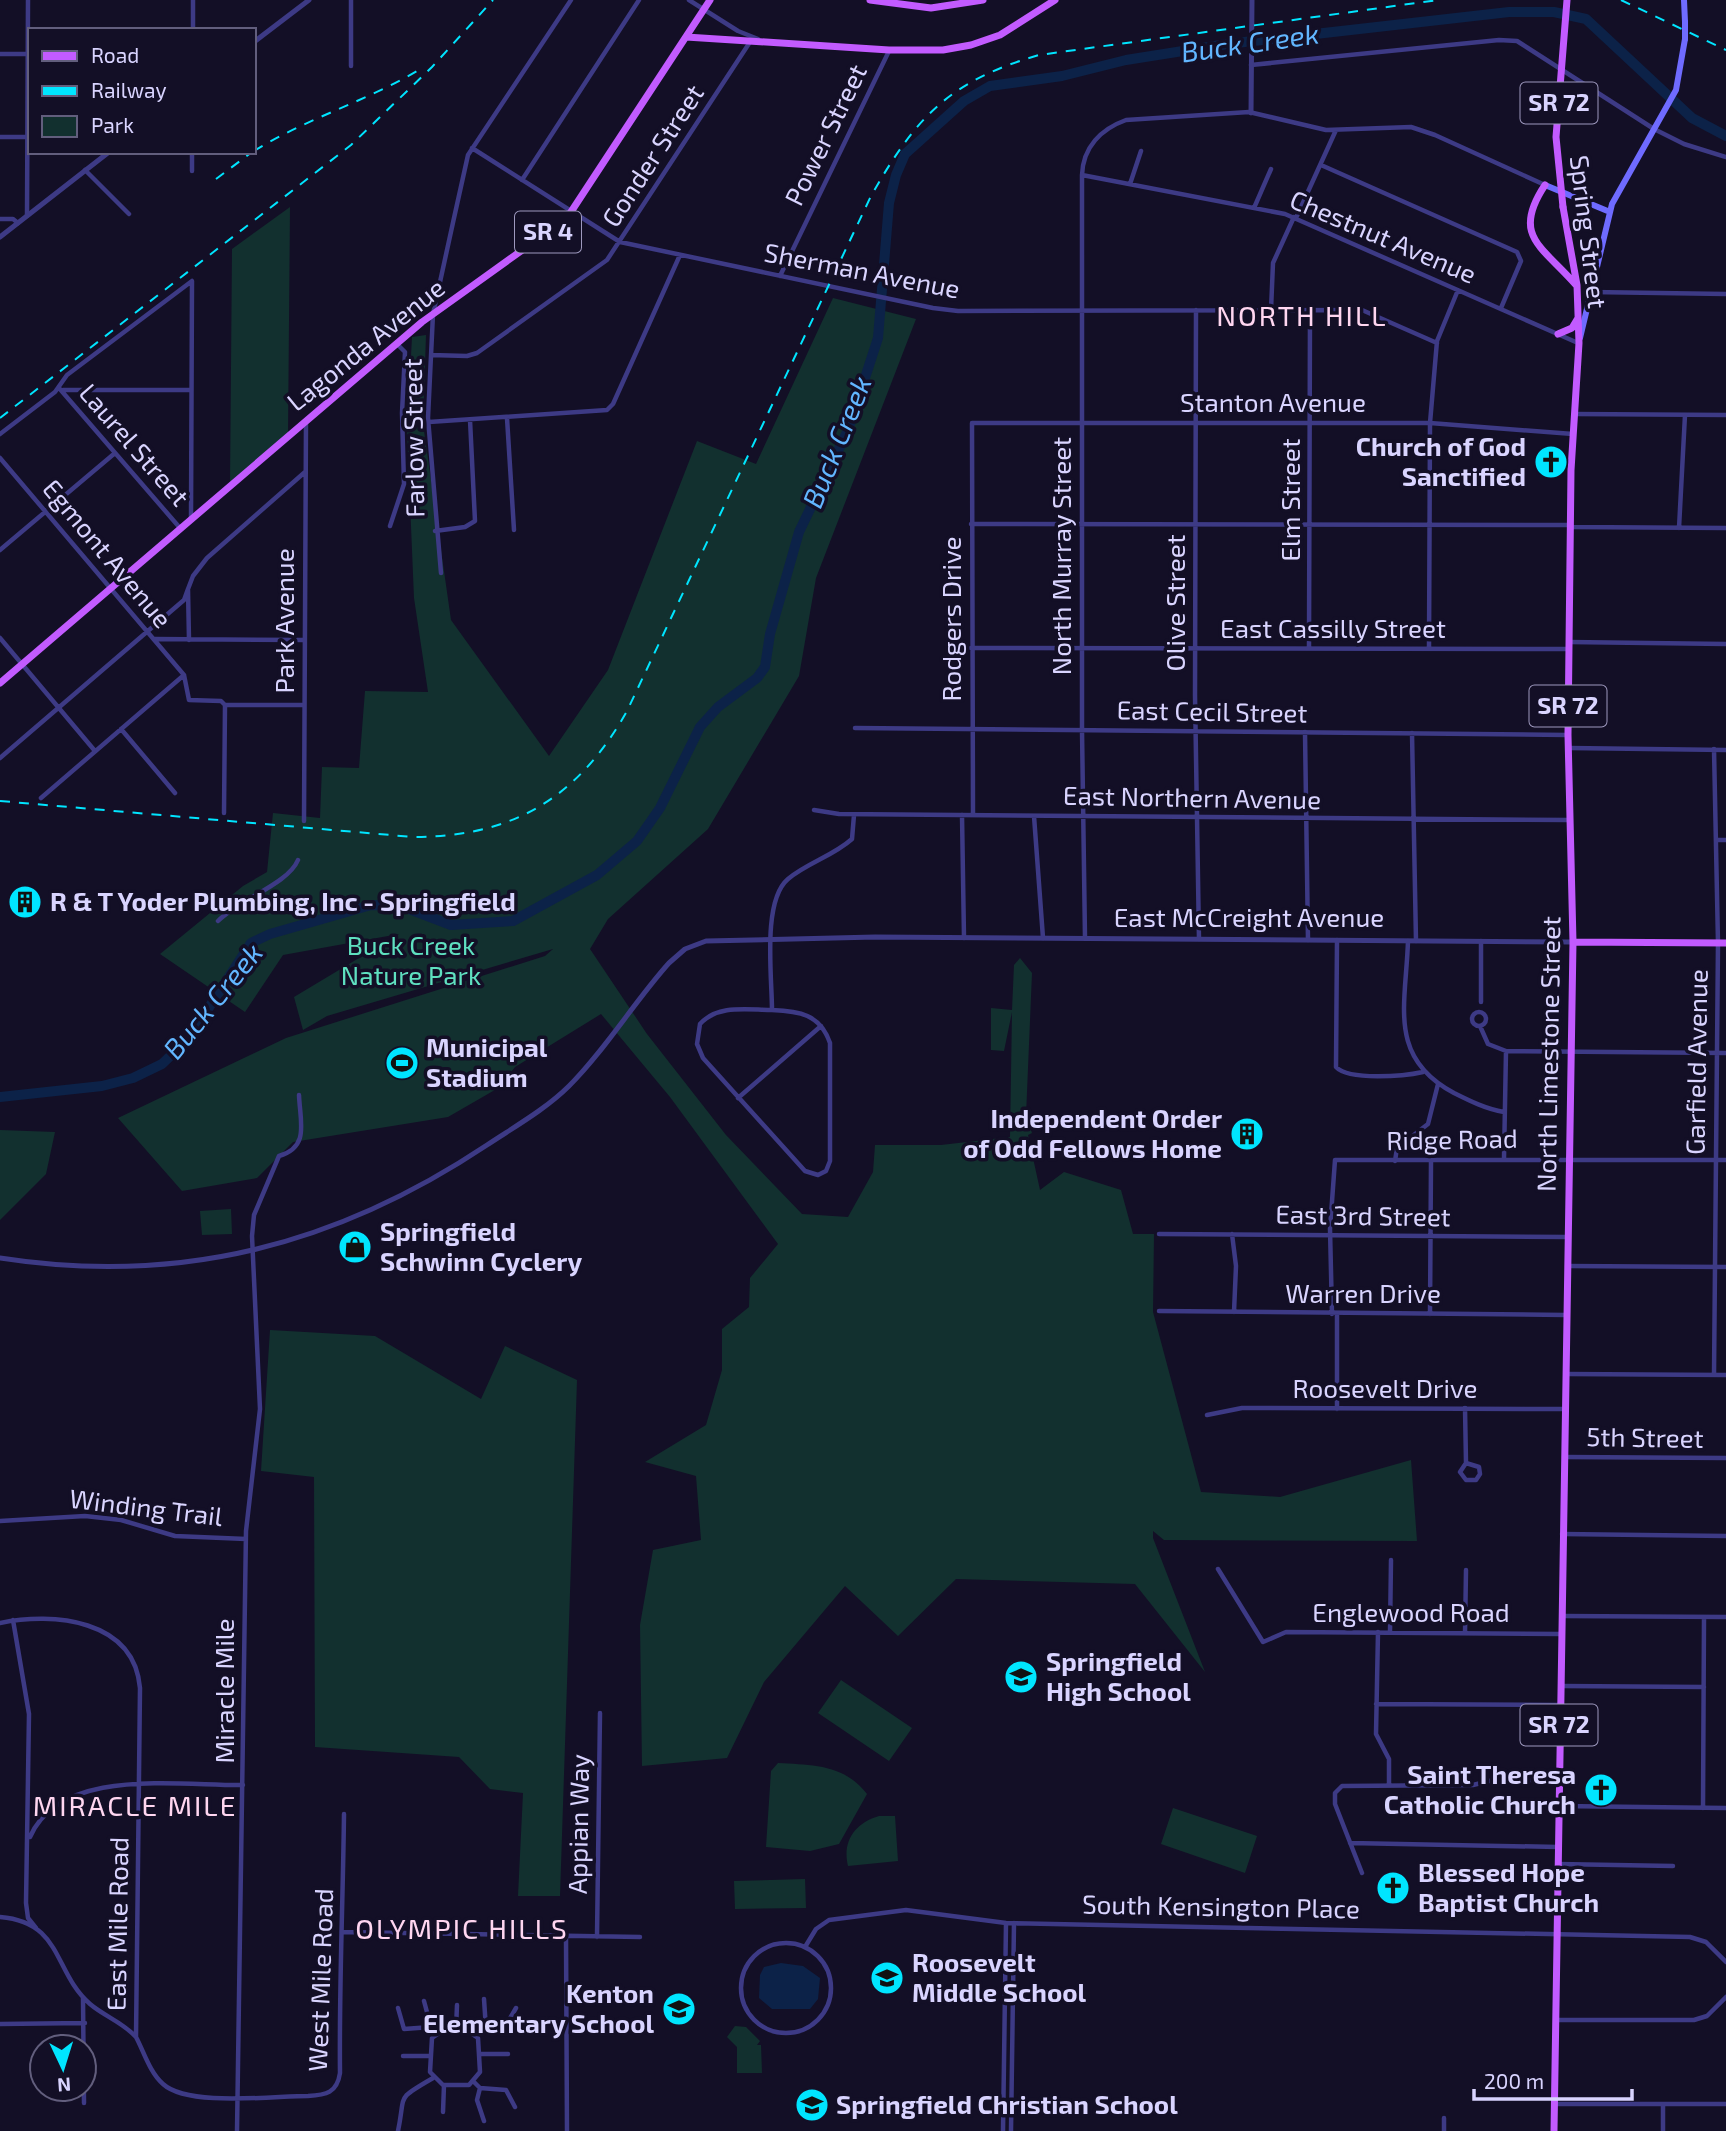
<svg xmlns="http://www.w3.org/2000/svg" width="1726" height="2131" viewBox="0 0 1726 2131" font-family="'Exo 2',sans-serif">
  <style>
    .green { fill: #12302f }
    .water { fill: #0c2248 }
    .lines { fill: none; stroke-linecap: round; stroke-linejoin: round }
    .river { stroke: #0c2248; stroke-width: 10 }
    .minor { stroke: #3d3a85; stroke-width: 4.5 }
    .tertiary { stroke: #3d3a85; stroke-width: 5 }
    .secondary { stroke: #6f6bff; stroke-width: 6 }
    .primary { stroke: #c25bff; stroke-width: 7 }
    .rail { stroke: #00e5ff; stroke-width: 2; stroke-dasharray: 10 9; stroke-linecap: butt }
    .secondary-bridge { stroke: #6f6bff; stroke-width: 6 }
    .primary-bridge { stroke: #c25bff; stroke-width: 7 }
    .labels { text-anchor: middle; stroke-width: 7; stroke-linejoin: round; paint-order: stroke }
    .shield { fill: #130f26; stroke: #9e99be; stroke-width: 2 }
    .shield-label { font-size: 24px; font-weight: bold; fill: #d9d4ff }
    .street-label { font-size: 26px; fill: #d9d4ff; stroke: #130f26 }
    .poi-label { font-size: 26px; font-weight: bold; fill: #d9d4ff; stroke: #130f26; text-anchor: start }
    .park-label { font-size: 26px; fill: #5fe0c0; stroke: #130f26 }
    .water-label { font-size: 28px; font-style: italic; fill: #62b6ff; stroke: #130f26 }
    .neighbourhood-label { font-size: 28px; letter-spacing: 2px; fill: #ffd6f0; stroke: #130f26 }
  </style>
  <rect width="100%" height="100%" fill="#130f26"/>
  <path class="green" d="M290,207l-2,229 -58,50 2,-237z
    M833,298l83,21 -100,259 -17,98 -91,153 -100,90 -18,30 57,85 79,101 76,79 46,3 25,-45 2,-27h66l69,-8 2,-125 -8,39 -13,-1v-42l21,2 2,-45 6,-7 12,15 -6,143 6,17 -4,2 12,55 24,-18 57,18 12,44h21l-1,78 48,180 79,5 131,-37 6,81 -253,-1 -11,-9v7l52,134 -70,-88 -179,-5 -58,57 -53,-50 -81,96 -37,76 -85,8 -2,-141 13,-75 48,-10 -5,-64 -51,-14 61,-37 16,-55v-41l27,-22 1,-29 28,-34 -108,-147 -69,-83 -86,53 -15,20 -52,30 -155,25 -36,36 -75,13 -64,-73 168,-80 259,-82 8,-7 -226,67 -24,14 -9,-33 105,-63 -116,21 -38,57 -85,-58 83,-68 24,-14 6,-59 47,5 2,-51 37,1 6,-77 63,1 -14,-94 -7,-168 5,-93 14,-2 -3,89 28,196 98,136 59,-86 89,-229 59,23z
    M0,1130l55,2 -9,42 -46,46z
    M231,1209l1,25 -30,1 -2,-24z
    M270,1330l105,6 106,63 24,-53 72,34 -17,516h-42l5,-103 -33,-4 -31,-32 -144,-10 -1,-270 -53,-6z
    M841,1680l71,48 -23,33 -71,-48z
    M778,1763c34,2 66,1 89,31l-28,50 -29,7 -44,-4 5,-76z
    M1173,1808l84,28 -12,37 -84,-29z
    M879,1816h16l3,45 -50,5c-6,-25 7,-43 31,-50z
    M805,1879l1,29 -71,1 -1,-28z
    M735,2026l11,1 14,14 -3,4h4l1,28h-25v-26l-10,-10z"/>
  <path class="water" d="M781,1963l22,3 17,12 -2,21 -8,10h-38l-13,-11 1,-23 4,-8z"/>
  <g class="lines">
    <path class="river" d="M0,1097l102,-11 31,-8 29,-14 27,-26 62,-95 19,-9 101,-29 30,1 50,19 62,-4 84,-46 40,-34 23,-33 40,-81 18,-20 39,-29 8,-11 5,-33 29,-102 49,-102 30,-92 11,-135 7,-28 9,-21 59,-53 26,-15 72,-10 64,-16 101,-16 282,-32h45l32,7 106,99 34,18"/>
    <path class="minor" d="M689,0l49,31 20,8
      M193,30v-30
      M0,54h29
      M1251,65l248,-25 18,1 137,88 30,15 42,13
      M351,66v-66
      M0,137h29
      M472,148l148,94 313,66 25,3 404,-1 75,33
      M1321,165l196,87 4,9 -20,47
      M85,170l44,44
      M192,171v-19
      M1082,175l203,39 293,129
      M522,180l117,-180
      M1130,184l11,-33
      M1254,208l17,-39
      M27,216l1,-216
      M1296,218l40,-88
      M0,219h13l5,4
      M780,276l109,-225
      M1591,292l135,2
      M1196,310l-1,385 4,244
      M1271,310l2,-47 21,-46
      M431,355l36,1 10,-3 130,-93 143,-218
      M59,388l121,140
      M63,390h128
      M1574,414l152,1
      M507,418l7,112
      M429,422l178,-12 6,-6 67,-149
      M0,434l55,-42 12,-17 125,-94 -1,237
      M0,458l184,217 5,25 32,1 4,4h79
      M971,524l599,1
      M390,526l14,-42 -2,-71 3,-61 -8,-8
      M1570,527l156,1
      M1679,528l6,-113
      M435,531l30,-4 10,-6 -5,-101
      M0,550l115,-97
      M441,573l-13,-155 5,-104 21,-96 14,-63 103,-155
      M0,638l95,113
      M155,639l149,1
      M189,640l-1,-51 5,-13 14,-18 98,-86
      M1569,642l157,2
      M971,648l598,1
      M1309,648l1,-338
      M1429,649l1,-226 7,-82 21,-51
      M855,728l712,7
      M121,729l54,64
      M1305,732l3,208
      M1412,733l4,208
      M1569,748l157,2
      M0,758l170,-146 14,-12 4,-11
      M41,798l143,-123
      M814,810l25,4 730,6
      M224,813l1,-108
      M962,815l2,123
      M973,815l-1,-392h458l143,11
      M1034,816l9,122
      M304,821l2,-400
      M1716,840h10
      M218,921c22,-22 70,-37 80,-61
      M1085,938l-3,-208v-555c1,-28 19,-46 44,-55l123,-8 77,18 85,-3 24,8 110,50
      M1337,940l-1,127c13,14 69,9 87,5
      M1408,941c-2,64 -21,116 46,152 16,8 32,16 50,19
      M1481,941v61
      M772,1010c27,1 48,4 58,33v118l-4,10 -8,4 -13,-4 -102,-113 -6,-14 3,-20c18,-20 48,-14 72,-14z
      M772,1010c0,-33 -10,-109 16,-131 19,-16 45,-23 64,-40l2,-24
      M1472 1019a7 7 0 1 1 14 0a7 7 0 1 1-14 0Z
      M1480,1026l8,18 18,7 220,2
      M738,1098l83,-72
      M1504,1158l2,-107
      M1395,1161l2,-13 31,-24 10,-40
      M1159,1234l409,3
      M1232,1234l4,32 -2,46
      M1567,1266l159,1
      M1159,1311l407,4
      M1332,1314l-2,-85 5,-69h391
      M1430,1314l1,-153
      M1566,1374l160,1
      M1714,1375l4,-432 -4,-194
      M1465,1408l1,55 -6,9 6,8h10l4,-6 -1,-7 -13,-4
      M1337,1409v-95
      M1207,1415l35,-7 322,1
      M1564,1457l162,1
      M0,1521l85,-5 36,4 54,16 71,3
      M1562,1534l164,2
      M1218,1569l45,73 23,-10 274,2
      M1562,1616l164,1
      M13,1620l16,94 -3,189 2,15 8,10
      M0,1623c53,-11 134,-4 140,65l-4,349c8,15 14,36 27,47 25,23 110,12 145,12 18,-1 29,-3 32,-23 -1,-87 3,-172 4,-259
      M1378,1632l-2,102 13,25v26
      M1390,1632l1,-72
      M1465,1633l1,-63
      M1561,1686l143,1
      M1376,1704l183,1
      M1559,1806l167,2
      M1703,1808l1,-191
      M30,1837c31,-71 150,-51 213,-52
      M1350,1843l208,4
      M1558,1864l115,2
      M1362,1873l-27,-69v-11l7,-7 131,-1 20,-5h65
      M0,1917c63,5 53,55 90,87 14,12 32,18 45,32
      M342,1932l298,5
      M566,1937l1,194
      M597,1937l3,-224
      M741 1988a45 45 0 1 1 90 0a45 45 0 1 1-90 0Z
      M805,1947l11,-18 13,-9 77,-10 100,13 684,14 16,5 20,20
      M83,1998l1,105
      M484,1999l2,30
      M424,2001l7,26
      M398,2008l6,21 27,-2 4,7
      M1556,2020h138l13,-4 19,-19
      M0,2024l85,-1
      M445,2029h20l13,9 2,34 -11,13h-26l-13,-13 2,-34z
      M456,2029l1,-24
      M476,2035l6,-6 23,-2 11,-19
      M479,2054h29
      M403,2056h27
      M474,2082l6,6 -3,12 7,21
      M480,2088l26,2 9,17
      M1554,2104h172
      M443,2112l1,-27
      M1444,2118v13
      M237,2131l9,-600 14,-122 -8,-173 2,-21 25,-59c31,-9 21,-34 20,-61
      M398,2131c8,-38 -3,-31 35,-53
      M1003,2131l3,-208
      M1011,2131l3,-208
      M1663,2131v-27"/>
    <path class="tertiary" d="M254,42l55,-42
      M1251,113l1,-113
      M0,237l109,-85
      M0,1258c180,28 337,-13 487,-113 27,-18 59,-36 82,-59 37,-37 65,-84 100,-123l16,-14 21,-8 169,-4 698,5"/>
    <path class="secondary" d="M1684,0l1,22
      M1545,185l65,27
      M1580,338l32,-134 64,-114 9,-51"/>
    <path class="primary" d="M870,0l61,8 52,-8
      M686,37l203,13h54l28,-5 29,-10 55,-35
      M1545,185c-34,51 -3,61 31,100
      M1558,334l14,-6 6,-10
      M0,683l422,-361 145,-104 143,-218
      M1573,942l153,1
      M1554,2131l19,-1189 -5,-207 3,-265 8,-127 -2,-58 -14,-78"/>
    <path class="rail" d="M1621,0l105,50
      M254,151c53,-33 114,-50 168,-83
      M216,179l36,-27
      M0,418l351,-273 81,-78 61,-67
      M0,801l413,36c100,0 165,-39 214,-126l244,-515c45,-79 78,-115 168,-141l399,-55"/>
    <path class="secondary-bridge" d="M1685,22v17"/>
    <path class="primary-bridge" d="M1563,207l-7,-70 11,-137"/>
  </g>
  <defs>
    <symbol id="church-disc" viewBox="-11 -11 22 22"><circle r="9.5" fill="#00e5ff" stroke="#130f26"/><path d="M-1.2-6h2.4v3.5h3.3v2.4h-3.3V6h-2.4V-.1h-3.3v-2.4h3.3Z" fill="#111"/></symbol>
    <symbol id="building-disc" viewBox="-11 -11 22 22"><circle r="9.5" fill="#00e5ff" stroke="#130f26"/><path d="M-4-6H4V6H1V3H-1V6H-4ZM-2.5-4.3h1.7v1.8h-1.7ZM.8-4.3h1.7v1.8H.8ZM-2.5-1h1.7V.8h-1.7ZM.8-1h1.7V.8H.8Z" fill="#111"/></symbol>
    <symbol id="stadium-disc" viewBox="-11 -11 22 22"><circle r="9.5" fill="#00e5ff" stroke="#130f26"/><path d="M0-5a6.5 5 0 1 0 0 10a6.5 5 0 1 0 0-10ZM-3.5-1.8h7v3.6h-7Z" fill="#111"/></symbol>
    <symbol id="shop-disc" viewBox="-11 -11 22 22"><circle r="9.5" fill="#00e5ff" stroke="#130f26"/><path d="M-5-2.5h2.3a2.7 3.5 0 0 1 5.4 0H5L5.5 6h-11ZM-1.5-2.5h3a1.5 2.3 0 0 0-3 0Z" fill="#111"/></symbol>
    <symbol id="school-disc" viewBox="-11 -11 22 22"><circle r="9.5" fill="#00e5ff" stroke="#130f26"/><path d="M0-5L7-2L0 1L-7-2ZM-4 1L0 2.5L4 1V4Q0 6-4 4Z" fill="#111"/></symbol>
  </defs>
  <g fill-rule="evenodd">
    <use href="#church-disc" x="1532" y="443" width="38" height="38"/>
    <use href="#building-disc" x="6" y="883" width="38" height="38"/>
    <use href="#stadium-disc" x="383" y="1044" width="38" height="38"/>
    <use href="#building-disc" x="1228" y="1115" width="38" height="38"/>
    <use href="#shop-disc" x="336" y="1228" width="38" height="38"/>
    <use href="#school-disc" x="1002" y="1658" width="38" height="38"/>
    <use href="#church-disc" x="1582" y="1771" width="38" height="38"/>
    <use href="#church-disc" x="1374" y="1869" width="38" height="38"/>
    <use href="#school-disc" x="868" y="1959" width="38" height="38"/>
    <use href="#school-disc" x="660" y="1990" width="38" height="38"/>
    <use href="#school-disc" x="793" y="2086" width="38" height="38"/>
  </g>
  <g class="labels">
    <g class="shield">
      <rect x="1520.5" y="82.5" width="77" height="41" rx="5"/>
      <rect x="515" y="211.5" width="66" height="41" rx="5"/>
      <rect x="1529.5" y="685.5" width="77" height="41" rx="5"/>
      <rect x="1520.5" y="1704.5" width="77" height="41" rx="5"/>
    </g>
    <g class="shield-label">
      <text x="1559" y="111">SR 72</text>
      <text x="548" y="240">SR 4</text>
      <text x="1568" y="714">SR 72</text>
      <text x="1559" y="1733">SR 72</text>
    </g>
    <g class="street-label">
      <text transform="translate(826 135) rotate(-64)" y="9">Power Street</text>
      <text transform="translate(653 156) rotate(-57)" y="9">Gonder Street</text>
      <text transform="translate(1588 232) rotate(83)" y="9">Spring Street</text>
      <text transform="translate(1383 237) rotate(23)" y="9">Chestnut Avenue</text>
      <text transform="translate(862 271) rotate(11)" y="9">Sherman Avenue</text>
      <text transform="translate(366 345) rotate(-39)" y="9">Lagonda Avenue</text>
      <text x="1273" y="412">Stanton Avenue</text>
      <text transform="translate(414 438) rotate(-91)" y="9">Farlow Street</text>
      <text transform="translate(134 445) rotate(49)" y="9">Laurel Street</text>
      <text transform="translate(1291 500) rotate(-90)" y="9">Elm Street</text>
      <text transform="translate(107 554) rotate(50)" y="9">Egmont Avenue</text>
      <text transform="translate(1062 556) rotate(-90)" y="9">North Murray Street</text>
      <text transform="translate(1176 603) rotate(-90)" y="9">Olive Street</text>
      <text transform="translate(952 619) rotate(-90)" y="9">Rodgers Drive</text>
      <text transform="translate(285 621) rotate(-90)" y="9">Park Avenue</text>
      <text x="1333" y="638">East Cassilly Street</text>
      <text transform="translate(1212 712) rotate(1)" y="9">East Cecil Street</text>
      <text transform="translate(1192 798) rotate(1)" y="9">East Northern Avenue</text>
      <text x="1249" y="927">East McCreight Avenue</text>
      <text transform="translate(1549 1054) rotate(-89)" y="9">North Limestone Street</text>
      <text transform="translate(1697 1062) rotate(-89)" y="9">Garfield Avenue</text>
      <text transform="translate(1452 1140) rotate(-1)" y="9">Ridge Road</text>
      <text transform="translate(1363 1216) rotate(1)" y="9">East 3rd Street</text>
      <text x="1363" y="1303">Warren Drive</text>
      <text x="1385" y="1398">Roosevelt Drive</text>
      <text transform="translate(1645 1438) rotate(1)" y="9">5th Street</text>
      <text transform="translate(146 1508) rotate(7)" y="9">Winding Trail</text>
      <text x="1411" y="1622">Englewood Road</text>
      <text transform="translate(225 1691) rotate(-90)" y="9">Miracle Mile</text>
      <text transform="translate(579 1824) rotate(-89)" y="9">Appian Way</text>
      <text transform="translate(1221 1907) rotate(1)" y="9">South Kensington Place</text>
      <text transform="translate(118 1924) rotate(-89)" y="9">East Mile Road</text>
      <text transform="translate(321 1980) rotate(-88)" y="9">West Mile Road</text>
    </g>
    <g class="poi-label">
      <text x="1526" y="456" text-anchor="end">Church of God<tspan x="1526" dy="30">Sanctified</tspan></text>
      <text x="50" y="911">R &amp; T Yoder Plumbing, Inc - Springfield</text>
      <text x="426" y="1057">Municipal<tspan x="426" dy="30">Stadium</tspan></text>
      <text x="1222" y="1128" text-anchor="end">Independent Order<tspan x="1222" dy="30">of Odd Fellows Home</tspan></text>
      <text x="380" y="1241">Springfield<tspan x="380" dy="30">Schwinn Cyclery</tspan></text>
      <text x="1046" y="1671">Springfield<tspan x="1046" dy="30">High School</tspan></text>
      <text x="1576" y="1784" text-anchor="end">Saint Theresa<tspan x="1576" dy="30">Catholic Church</tspan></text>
      <text x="1418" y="1882">Blessed Hope<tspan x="1418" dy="30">Baptist Church</tspan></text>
      <text x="912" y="1972">Roosevelt<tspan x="912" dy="30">Middle School</tspan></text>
      <text x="654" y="2003" text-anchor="end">Kenton<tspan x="654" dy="30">Elementary School</tspan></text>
      <text x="836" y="2114">Springfield Christian School</text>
    </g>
    <g class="park-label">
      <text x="411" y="955">Buck Creek<tspan x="411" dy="30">Nature Park</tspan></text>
    </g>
    <g class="water-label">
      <text transform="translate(1250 43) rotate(-8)" y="10">Buck Creek</text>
      <text transform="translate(837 442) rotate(-68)" y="10">Buck Creek</text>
      <text transform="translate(213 1001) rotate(-51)" y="10">Buck Creek</text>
    </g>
    <g class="neighbourhood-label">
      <text x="1302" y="326">NORTH HILL</text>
      <text x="135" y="1816">MIRACLE MILE</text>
      <text x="462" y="1939">OLYMPIC HILLS</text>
    </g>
  </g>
  <rect x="28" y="28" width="228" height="126" fill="#130f26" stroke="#625e7d" stroke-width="2"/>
  <rect x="42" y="51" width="35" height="10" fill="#c25bff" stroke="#625e7d" stroke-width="2"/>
  <text x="91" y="63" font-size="21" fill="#d9d4ff">Road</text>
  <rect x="42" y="86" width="35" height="10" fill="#00e5ff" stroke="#625e7d" stroke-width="2"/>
  <text x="91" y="98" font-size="21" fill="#d9d4ff">Railway</text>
  <rect x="42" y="116" width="35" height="21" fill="#12302f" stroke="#625e7d" stroke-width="2"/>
  <text x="91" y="133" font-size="21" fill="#d9d4ff">Park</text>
  <g transform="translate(63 2068) rotate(176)"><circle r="33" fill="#130f26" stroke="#625e7d" stroke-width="2"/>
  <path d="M0-5L12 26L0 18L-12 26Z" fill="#00e5ff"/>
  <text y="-10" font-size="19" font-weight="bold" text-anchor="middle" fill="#d9d4ff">N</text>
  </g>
  <path d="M1474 2089v10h158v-10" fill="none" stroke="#d9d4ff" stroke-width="3.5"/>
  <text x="1484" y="2089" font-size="21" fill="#d9d4ff" stroke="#130f26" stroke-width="5" paint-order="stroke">200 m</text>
</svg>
